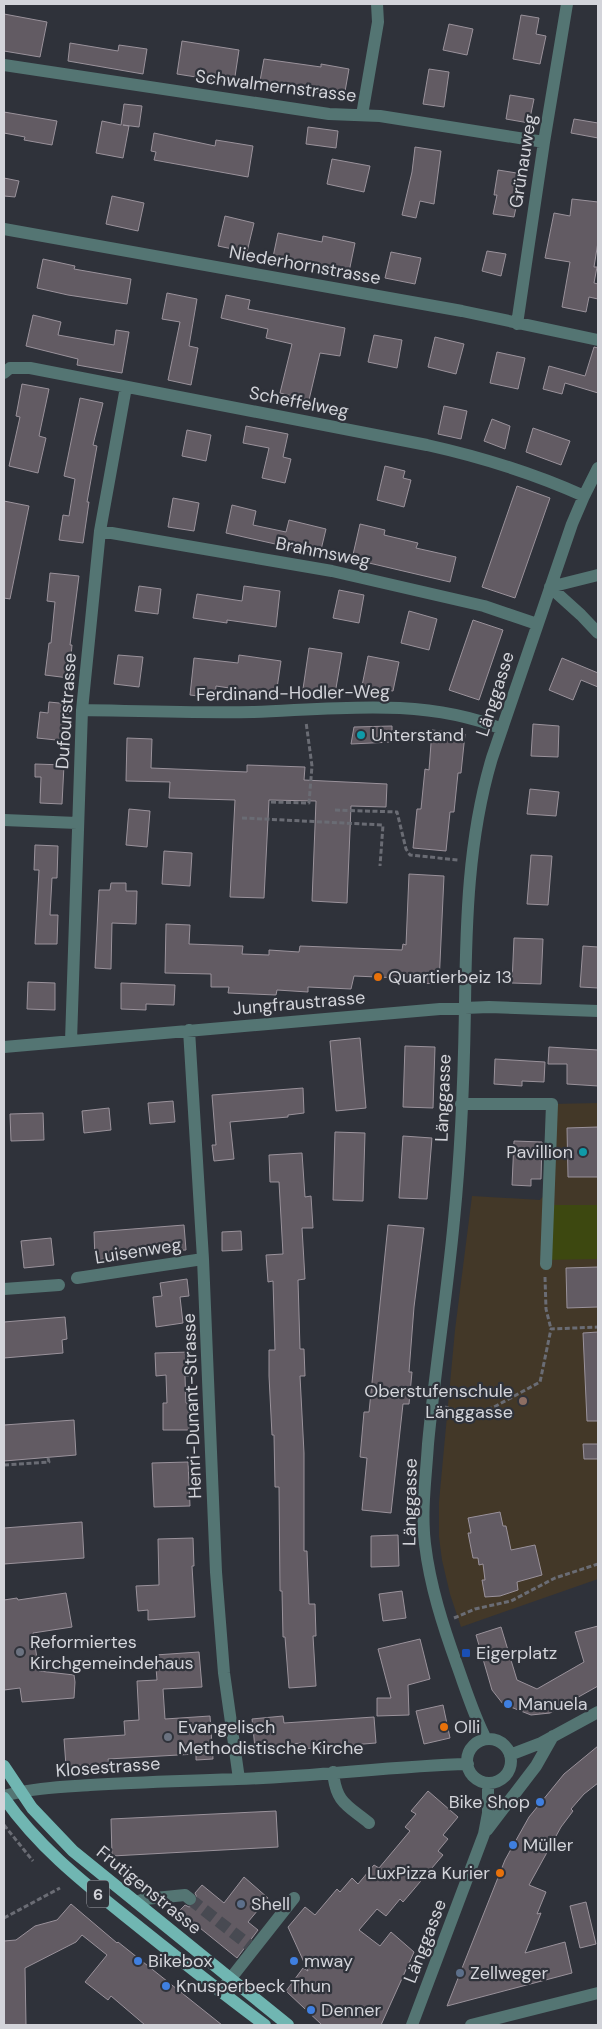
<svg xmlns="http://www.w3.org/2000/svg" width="602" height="2029" viewBox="0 0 602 2029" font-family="'DM Sans',sans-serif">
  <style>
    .education { fill: #433828 }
    .green { fill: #3d4810 }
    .building { fill: #625b63; stroke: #9a929b }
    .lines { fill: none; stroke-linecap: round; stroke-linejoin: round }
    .minor-tunnel { stroke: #484a52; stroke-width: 12; stroke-dasharray: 12 6; stroke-linecap: butt }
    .path { stroke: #6a6c74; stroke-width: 3; stroke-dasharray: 5 2.5; stroke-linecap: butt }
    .minor { stroke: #547573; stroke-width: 12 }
    .major { stroke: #70b6b2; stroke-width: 12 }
    .culture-dot { fill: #0f9aa8; stroke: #2f323a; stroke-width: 2 }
    .food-dot { fill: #e8710a; stroke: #2f323a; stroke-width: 2 }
    .education-dot { fill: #8d6e63; stroke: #2f323a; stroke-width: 2 }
    .worship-dot { fill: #6b7280; stroke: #2f323a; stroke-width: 2 }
    .transit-dot { fill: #1a4fb4; stroke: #2f323a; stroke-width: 2 }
    .shop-dot { fill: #3f7fe0; stroke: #2f323a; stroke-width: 2 }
    .service-dot { fill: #5c6f8a; stroke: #2f323a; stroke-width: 2 }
    .labels { text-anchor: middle; stroke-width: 4.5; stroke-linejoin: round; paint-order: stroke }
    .shield { fill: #2f323a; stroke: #a2a3aa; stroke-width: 1 }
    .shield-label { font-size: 16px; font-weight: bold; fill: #d3d4da }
    .street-label { font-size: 18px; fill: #d3d4da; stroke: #2f323a }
    .poi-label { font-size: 18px; fill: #d3d4da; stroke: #2f323a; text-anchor: start }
  </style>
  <rect width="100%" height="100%" fill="#2f323a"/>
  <path class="education" d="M598,1103v476l-137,48 -11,-33 -8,-34 -3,-23v-35l16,-172 17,-134 68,4 8,-10 4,-86z"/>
  <path class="green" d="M544,1205h54v54l-56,1z"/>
  <path class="building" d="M4,14l43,8 -7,35 -36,-6z
    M521,15l18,3 -3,16 10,2 -6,28 -27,-5z
    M449,24l24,5 -6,26 -24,-5z
    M182,41l57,9 -5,33 -57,-9z
    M70,43l48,8 1,-6 28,4 -4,25 -75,-13z
    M264,59l57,8v-3l28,5 -5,28 -28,-5 1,-3 -57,-8z
    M429,69l20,3 -5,35 -21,-3z
    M510,95l24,4 -5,24 -23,-4z
    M124,104l18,2 -3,21 -16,-2 6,1 -6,32 -27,-5 6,-32 19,4z
    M4,112l53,9 -5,24 -28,-5 1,-3 -21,-4z
    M574,119l24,4v15l-27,-5z
    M308,127l30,4 -2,17 -30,-4z
    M154,133l61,13 1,-6 37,6 -5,31 -94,-17 2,-8 -5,-1z
    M415,147l26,4 -7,53 -14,-3 -4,17 -14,-3 10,-43z
    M332,159l38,7 -6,26 -37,-8z
    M498,170l25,4 -9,43 -21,-3 4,-19h-3z
    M4,178l15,3 -4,16 -11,-1z
    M112,196l32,7 -6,28 -32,-7z
    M572,199l26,3v40l-4,25h3l-3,16 4,1v15l-9,-2 -3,15 -24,-5 8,-45 -25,-4 9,-45 16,3z
    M225,216l29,7 -7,29 -29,-6z
    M278,233l44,9 1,-6 32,7 -6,29 -76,-15z
    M487,251l19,3 -5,22 -19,-5z
    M391,252l30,6 -6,26 -30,-6z
    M43,259l32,7 -1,3 57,10 -4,25 -59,-9 -31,-7z
    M167,293l30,6 -8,47 9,2 -7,37 -23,-5 12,-58 -18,-3z
    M226,295l24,5 -2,9 97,19 -5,28 -20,-3 -11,47 -29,-7 12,-49 -26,-6 2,-9 -47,-11z
    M33,315l28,7 -3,13 56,10 2,-15 13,2 -7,41 -45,-8 1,-6 -52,-13z
    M374,335l28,5 -5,28 -29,-6z
    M435,337l29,7 -8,30 -28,-7z
    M594,347l4,1v45l-33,-10 -3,11 -19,-5 6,-23 36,10z
    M497,352l28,6 -7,31 -28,-6z
    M22,384l27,5 -10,47 7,2 -8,35 -29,-7 11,-49 -4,-1z
    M80,398l23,5 -10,42 4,1 -10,56h2l-6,41 -24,-3 4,-25 6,1 6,-37 -11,-3z
    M444,406l23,5 -6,28 -23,-5z
    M492,419l18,7 -5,23 -21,-8z
    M246,426l42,8 -5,23 8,2 -6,24 -23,-5 7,-30 -26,-5z
    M533,428l37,13 -9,24 -35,-13z
    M187,430l24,5 -5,26 -24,-5z
    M385,466l20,5 -2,7 8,2 -7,27 -27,-7z
    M517,486l33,12 -35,100 -33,-11z
    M173,498l26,5 -5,28 -26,-4z
    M4,501l25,5 -19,93 -6,-1z
    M232,505l24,6 -3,14 33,7 3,-12 37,9 -6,25 -94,-21z
    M360,524l25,6 -1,5 34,8 -2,5 40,9 -6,25 -98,-23z
    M50,573l29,3 -9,69h2l-3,33 -24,-3 4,-32h2l4,-41 -8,-1z
    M139,586l22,3 -3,25 -23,-3z
    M244,586l36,5 -4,36 -49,-7v3l-34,-5 4,-24 45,7z
    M339,590l25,5 -5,28 -26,-5z
    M409,611l28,8 -8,31 -28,-7z
    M473,620l30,10 -24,70 -30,-10z
    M309,648l33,5 -7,41 -32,-5z
    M118,655l25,2 -4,30 -25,-3z
    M239,655l42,6 -5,34 -60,-9 -1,12 -25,-3 4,-37 44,5z
    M368,656l31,6 -6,29 -31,-5z
    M562,658l36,15v14l-17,-7 -8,20 -24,-10z
    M49,702l20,2 -3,37 -29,-3 3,-26 8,1z
    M533,724l26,2 -1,31 -27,-1z
    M392,726v16l-41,2 3,-17z
    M432,730l33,4 -4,39h-3l-4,39h-4l-4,39 -33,-3 4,-39h4l4,-40 4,1z
    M127,738l25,1 -1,29 96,4v-7l58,2 -1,13 83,4 -1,23 -35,-1 -4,97 -35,-2 4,-100 -47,-1 -5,98 -34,-1 5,-97 -66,-2 1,-16 -44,-1z
    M35,764l29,1 -2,39 -22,-1 1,-26h-6z
    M530,789l29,3 -3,24 -29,-2z
    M129,809l21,2 -3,36 -21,-2z
    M35,845l23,1 -1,32h-5l-2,37h8l-1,29h-22l4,-74h-5z
    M164,851l28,2 -2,33 -28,-2z
    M531,855l21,1 -4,49 -21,-1z
    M409,874l35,2 -5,108 -38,-2v-4l-47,-2 -3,13 -43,-2v5l-31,-2 -1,5 -48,-2 1,-6h-18v-13l-46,-1 1,-49 24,1 -1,19 54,2 -1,8 27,1v-5l30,2 1,-6 102,4 1,-6 3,1z
    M111,883h15v8h11l-1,33 -24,-1 -1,46 -16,-1 4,-78h11z
    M514,938l29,1 -2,45 -29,-1z
    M583,946l15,1v41l-18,-1z
    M28,982l27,1v27l-28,-1z
    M121,983l54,2 -1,20 -28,-1v6l-25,-1z
    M360,1038l6,70 -30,3 -6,-70z
    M405,1046l30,1 -2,61 -30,-1z
    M549,1047l49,3v36l-31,-2v-20h-19z
    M495,1059l50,3 -1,20 -22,-1v5l-28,-2z
    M303,1088l1,25 -16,2v2l-58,5 4,37 -20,2 -2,-16h4l-4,-50z
    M173,1101l2,21 -25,2 -2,-21z
    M109,1108l2,22 -27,3 -2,-22z
    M43,1113l1,27 -33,1 -1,-27z
    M598,1127v50h-30l-1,-49z
    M335,1132l30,1 -2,68 -30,-1z
    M403,1136l29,2 -5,61 -28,-1z
    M514,1141l28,1 -1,37h-10v7l-19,-1z
    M302,1153l3,44 6,-1 2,32h-11l3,51 -7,1 2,69h4l1,27h-5l4,77v98h3l2,53h6l1,32h-3l3,50 -27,2 -4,-51h-2l-1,-46h-2l-1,-104h-4l-1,-52h-2l-3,-59v-26h6l-2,-69 -5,1 -2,-27 17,-1 -4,-72h-9l-1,-27z
    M184,1225l2,25 -62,3 1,4 -30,3 -1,-28z
    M388,1225l36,3 -10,79 -5,65h3l-3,32h-6l-12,109 -29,-3 5,-52 -7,-1 4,-45h5z
    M241,1231l1,19 -20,1v-19z
    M51,1238l3,27 -30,3 -3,-27z
    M598,1267v40l-31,1 -1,-40z
    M187,1279l2,17 -9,1 3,26 -27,4 -3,-30 9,-1 -2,-13z
    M65,1317l2,22 -5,1 1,13 -59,5v-36z
    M598,1332v89h-11l-4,-88z
    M190,1352l1,24h-6l1,27h4l-1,27h-26v-27h4l-1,-28 -10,1 -1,-23z
    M74,1420l2,35 -72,6v-36z
    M583,1444h15v15h-14z
    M188,1462l2,44 -36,1 -2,-44z
    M500,1512l3,14h3l5,24 24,-5 7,30 -25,7 1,8 -18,6 -15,1 -3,-17h3l-2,-16 -4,1 -1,-7h-5l-5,-25h3l-3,-15z
    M82,1522l2,36 -80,6v-36z
    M398,1535l1,31 -28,1v-31z
    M193,1538l1,28h-2l3,51 -47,3v-10l-10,1 -2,-25 23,-1 -1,-46z
    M402,1591l4,27 -23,3 -4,-27z
    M66,1593l6,34 -39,6 6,38 35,4 1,7 -1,16 -52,4 -2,-14 -16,2v-90l13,-2 1,2z
    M598,1626v60l-48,27 -19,2 -28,-11 -11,-14 -16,-55 25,-8 16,53 20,9 47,-27 -9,-30z
    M420,1639l10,40 -22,6 1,30 -32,1v-18h14l-13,-49z
    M199,1652l3,35 -39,2 2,30 45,-3 3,43 -17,1v-6l-88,5 1,5 -43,2 -2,-27 61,-4 -1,-14 15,-1 -2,-39 20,-1 -2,-25z
    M443,1705l7,33 -26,6 -8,-33z
    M283,1716l1,7 90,-6 2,26 -75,6v-6l-46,5 -3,-29z
    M598,1746v37l-14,11 -13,15 2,2 -12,16 -32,58 17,7 -9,22 4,-1 -16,40 40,-11 7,31 -125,33 58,-146 24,-43 35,-43z
    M428,1791l30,26 -15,18 5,4 -10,12 5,4 -40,47 -3,-3 -14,17 -9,-7 -18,21 21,16 11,-14 23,20 -33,73h-59l-36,-34 17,-23 5,3 -20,-44 17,-20 10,8 22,-26 3,3 12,-14 6,6 16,-19 5,3 31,-37 -5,-4 11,-13 -5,-3z
    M276,1811l2,36 -166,9 -1,-37z
    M244,1877l24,21 -20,24 10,8 -21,28 -58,-47 6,-6 4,2 7,-3 2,-4 -3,-7 7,-8 22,18z
    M586,1902l10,42 -16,4 -10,-42z
    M71,1904l46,39 1,-1 104,83h-77l-34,-29 -3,4 -23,-18 22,-27 -25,-20 -6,7 -51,26 1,57h-22v-84l12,-1 19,-14 22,-6z"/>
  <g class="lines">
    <path class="minor-tunnel" d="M190,1899l59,46"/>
    <path class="path" d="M271,802l38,1 3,-37 -6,-44
      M335,810l62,2 9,37 4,6 48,5
      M242,818l141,7 -3,41
      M545,1277l1,32 5,20
      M445,1407l26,9 23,-9 46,-25 11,-53 47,-2
      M4,1465l45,-3 -1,-4
      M454,1618l21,-9 36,-8 44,-23 43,-14
      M4,1825l29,36
      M4,1918l56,-30"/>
    <path class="minor" d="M4,65l325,49 51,2 164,26
      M362,115l16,-93 -1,-18
      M4,229l458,82 136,29
      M517,324l27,-182 23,-138
      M4,373l6,-5h20l397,77c54,12 106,28 157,51
      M100,531l232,40 152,35 53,18
      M550,587l31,28 17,18
      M550,587l48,-12
      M82,710c57,1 114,3 171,2 82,-3 171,-15 249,17
      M4,820l73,3
      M189,1030l14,229 13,313 8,101 15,106
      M71,1041l11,-331 18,-179 26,-144
      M4,1047l436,-38 49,-2 109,4
      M461,1104h91l-6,160
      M77,1278l126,-19
      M4,1289l55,-4
      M486,1739c-12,-23 -20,-49 -29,-74 -14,-39 -27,-79 -32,-121 -4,-33 1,-67 3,-100 7,-75 19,-149 26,-224 7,-71 10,-143 11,-215 1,-83 3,-167 27,-247l80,-234 12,-28 14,-28
      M467 1761a22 22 0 1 1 44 0a22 22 0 1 1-44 0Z
      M510,1755l31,-12 57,-31
      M333,1772c3,31 14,33 36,51
      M4,1796c28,-8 57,-9 86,-11 49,-3 98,-4 147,-6 77,-2 154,-13 231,-15
      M487,1830l49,-64 17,-30
      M136,1902l9,-3 40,-4 5,4
      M220,1992l74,-94
      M412,2025l72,-191 4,-21v-30
      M471,2025l127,-32"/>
    <path class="major" d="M4,1766l28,42 41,43 215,174
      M4,1798c33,47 75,81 120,117 46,37 93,74 141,110"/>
  </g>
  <g class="culture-dot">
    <circle cx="361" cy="735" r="5"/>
    <circle cx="583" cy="1152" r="5"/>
  </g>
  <g class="food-dot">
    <circle cx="378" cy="977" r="5"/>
    <circle cx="444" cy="1727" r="5"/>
    <circle cx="500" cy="1873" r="5"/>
  </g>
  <circle class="education-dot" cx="523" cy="1401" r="5"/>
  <g class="worship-dot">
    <circle cx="20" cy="1652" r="5"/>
    <circle cx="168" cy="1737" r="5"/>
  </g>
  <rect class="transit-dot" x="461" y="1648" width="10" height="10" rx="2.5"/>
  <g class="shop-dot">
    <circle cx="508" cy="1704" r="5"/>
    <circle cx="540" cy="1802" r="5"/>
    <circle cx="513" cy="1845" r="5"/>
    <circle cx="138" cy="1961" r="5"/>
    <circle cx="294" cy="1961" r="5"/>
    <circle cx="166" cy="1986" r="5"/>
    <circle cx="311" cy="2010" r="5"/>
  </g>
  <g class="service-dot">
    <circle cx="241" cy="1904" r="5"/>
    <circle cx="460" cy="1973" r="5"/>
  </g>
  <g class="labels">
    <rect class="shield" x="87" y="1880.5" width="22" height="27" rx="4"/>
    <g class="shield-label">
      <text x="98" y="1900">6</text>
    </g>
    <g class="street-label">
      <text transform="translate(276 86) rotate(7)" y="6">Schwalmernstrasse</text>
      <text transform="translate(523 161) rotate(-81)" y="6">Grünauweg</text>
      <text transform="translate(305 265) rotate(10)" y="6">Niederhornstrasse</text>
      <text transform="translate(299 402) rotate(11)" y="6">Scheffelweg</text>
      <text transform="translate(323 552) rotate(11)" y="6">Brahmsweg</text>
      <text transform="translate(293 693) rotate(-1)" y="6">Ferdinand-Hodler-Weg</text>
      <text transform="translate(495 694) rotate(-72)" y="6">Länggasse</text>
      <text transform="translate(66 711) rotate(-86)" y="6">Dufourstrasse</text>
      <text transform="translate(299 1003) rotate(-5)" y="6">Jungfraustrasse</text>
      <text transform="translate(443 1098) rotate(-88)" y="6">Länggasse</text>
      <text transform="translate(138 1251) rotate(-9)" y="6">Luisenweg</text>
      <text transform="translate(192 1406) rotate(-92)" y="6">Henri-Dunant-Strasse</text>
      <text transform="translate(410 1502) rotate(-89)" y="6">Länggasse</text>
      <text transform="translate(108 1767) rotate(-4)" y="6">Klosestrasse</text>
      <text transform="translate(149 1890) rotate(39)" y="6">Frutigenstrasse</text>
      <text transform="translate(425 1941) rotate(-69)" y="6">Länggasse</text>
    </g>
    <g class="poi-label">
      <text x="371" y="741">Unterstand</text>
      <text x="388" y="983">Quartierbeiz 13</text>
      <text x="573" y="1158" text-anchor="end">Pavillion</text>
      <text x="513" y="1397" text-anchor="end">Oberstufenschule<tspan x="513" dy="21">Länggasse</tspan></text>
      <text x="30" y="1648">Reformiertes<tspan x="30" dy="21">Kirchgemeindehaus</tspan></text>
      <text x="476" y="1659">Eigerplatz</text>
      <text x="518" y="1710">Manuela</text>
      <text x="178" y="1733">Evangelisch<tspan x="178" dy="21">Methodistische Kirche</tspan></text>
      <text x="454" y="1733">Olli</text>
      <text x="530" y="1808" text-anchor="end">Bike Shop</text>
      <text x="523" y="1851">Müller</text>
      <text x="490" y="1879" text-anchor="end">LuxPizza Kurier</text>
      <text x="251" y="1910">Shell</text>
      <text x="148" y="1967">Bikebox</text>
      <text x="304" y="1967">mway</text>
      <text x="470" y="1979">Zellweger</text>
      <text x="176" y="1992">Knusperbeck Thun</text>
      <text x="321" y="2016">Denner</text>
    </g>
  </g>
  <rect width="602" height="2029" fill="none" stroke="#d3d4da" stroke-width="10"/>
</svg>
